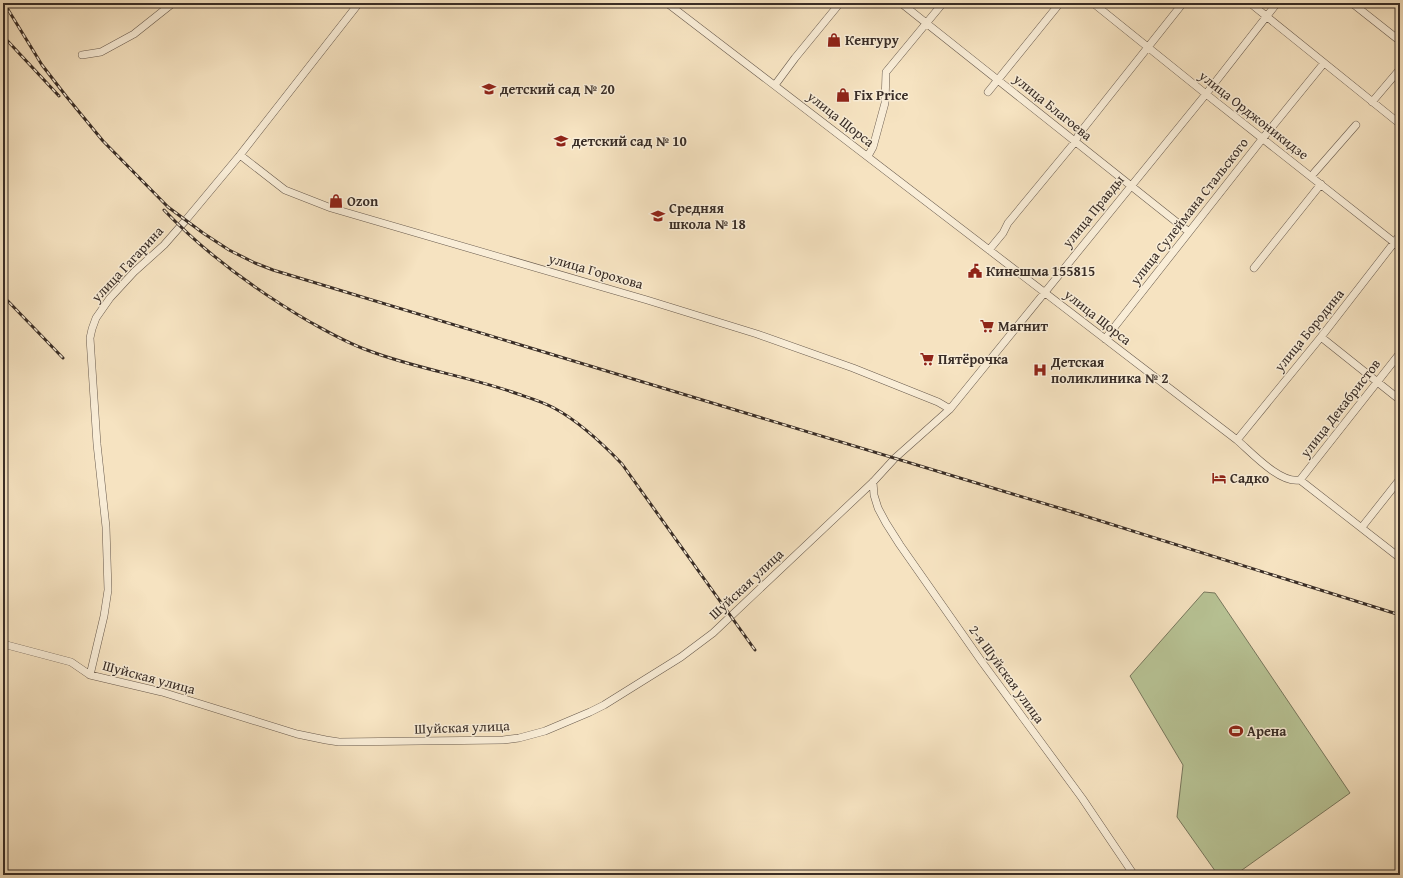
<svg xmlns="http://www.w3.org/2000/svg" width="1403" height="878" viewBox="0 0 1403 878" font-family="'Gentium Book Plus',serif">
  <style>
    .grass { fill: #b8c496; stroke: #78785e }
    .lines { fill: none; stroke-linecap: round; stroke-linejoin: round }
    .minor-casing { stroke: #685a4d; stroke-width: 8 }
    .minor { stroke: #f9edd7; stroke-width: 7 }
    .rail-casing { stroke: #392d26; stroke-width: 3 }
    .rail { stroke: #f9edd7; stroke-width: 1.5; stroke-dasharray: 4.5; stroke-linecap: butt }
    .labels { text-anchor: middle; stroke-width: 3; stroke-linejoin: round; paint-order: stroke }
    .poi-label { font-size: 14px; font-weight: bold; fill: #392d26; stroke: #f9edd7; text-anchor: start }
    .street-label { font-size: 14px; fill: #392d26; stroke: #f9edd7 }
  </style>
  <rect width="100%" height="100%" fill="#f6e3c1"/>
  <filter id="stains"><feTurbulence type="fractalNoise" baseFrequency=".005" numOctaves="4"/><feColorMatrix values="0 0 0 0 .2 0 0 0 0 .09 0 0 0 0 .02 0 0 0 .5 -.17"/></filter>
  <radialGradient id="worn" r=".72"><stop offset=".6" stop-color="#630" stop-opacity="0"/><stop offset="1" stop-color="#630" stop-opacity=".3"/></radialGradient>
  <path class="grass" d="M1204,592l11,1 135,200 -115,82h-17l-41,-58 6,-52 -53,-89z"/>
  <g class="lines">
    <defs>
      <path id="minor" d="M667,3l570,437c14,12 43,44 63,40l100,78
        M901,3l288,229
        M1093,3l113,91 194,153
        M1250,3l150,121
        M1352,3l48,38
        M82,55l19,-3 33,-18 39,-31
        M775,85l20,-27 45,-55
        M988,92l72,-89
        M1372,102l28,-33
        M240,155l45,35 46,18 316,92 110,34 96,34 85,34 12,7
        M868,156l5,-9 12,-44 1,-31 57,-69
        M1314,173l42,-48
        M989,250l14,-17 5,-10 67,-81 4,-8 104,-131
        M1254,268l67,-84
        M1321,337l79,63
        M1105,339l158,-201 61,-75
        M1237,440l84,-103 79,-102
        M1300,480l100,-127
        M873,482l1,13 4,13 8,15 14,22 82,117 100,136 52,77
        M1362,527l38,-48
        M3,644l68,18 19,13 72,17 135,42 29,6 13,2 164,-2 16,-2 26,-7 45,-19 14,-7 77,-48 32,-24 160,-151 22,-24 55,-49 256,-315 71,-91
        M90,675l14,-59 4,-26 -2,-63 -9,-83 -7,-106 2,-9 4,-11 14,-20 24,-26 30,-27 21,-24 55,-66 119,-152"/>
    </defs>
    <use href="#minor" class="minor-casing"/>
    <use href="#minor" class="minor"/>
    <defs>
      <path id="rail" d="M4,3l38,62 24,31 37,45 65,66 35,26 26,17 26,13 18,7 796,241 331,104
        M3,36l56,60
        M164,210c42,44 93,81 146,112 18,10 37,21 57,28 49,19 101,26 151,44 12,4 25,8 36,14 26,14 48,35 68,56l133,186
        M3,296l60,62"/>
    </defs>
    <use href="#rail" class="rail-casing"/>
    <use href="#rail" class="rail"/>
  </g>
  <defs>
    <symbol id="shop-bare" viewBox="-9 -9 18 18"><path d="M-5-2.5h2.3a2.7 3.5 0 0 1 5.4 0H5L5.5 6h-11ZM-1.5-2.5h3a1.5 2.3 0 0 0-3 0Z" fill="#8f2418" stroke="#f9edd7" stroke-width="2.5" paint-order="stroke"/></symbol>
    <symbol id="school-bare" viewBox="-9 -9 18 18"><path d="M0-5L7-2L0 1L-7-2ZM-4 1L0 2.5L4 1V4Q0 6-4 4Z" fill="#8f2418" stroke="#f9edd7" stroke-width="2.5" paint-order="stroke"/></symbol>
    <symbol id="civic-bare" viewBox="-9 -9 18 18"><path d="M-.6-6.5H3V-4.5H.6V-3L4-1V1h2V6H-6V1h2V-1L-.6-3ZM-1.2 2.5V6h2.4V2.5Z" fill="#8f2418" stroke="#f9edd7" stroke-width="2.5" paint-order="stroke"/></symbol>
    <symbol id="supermarket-bare" viewBox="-9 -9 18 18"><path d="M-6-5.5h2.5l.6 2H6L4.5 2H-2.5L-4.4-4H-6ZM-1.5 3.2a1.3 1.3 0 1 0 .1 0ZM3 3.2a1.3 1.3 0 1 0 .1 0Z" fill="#8f2418" stroke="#f9edd7" stroke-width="2.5" paint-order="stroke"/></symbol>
    <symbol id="hospital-bare" viewBox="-9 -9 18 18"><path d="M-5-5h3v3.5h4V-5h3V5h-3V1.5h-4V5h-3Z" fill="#8f2418" stroke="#f9edd7" stroke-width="2.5" paint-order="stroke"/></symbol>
    <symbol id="hotel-bare" viewBox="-9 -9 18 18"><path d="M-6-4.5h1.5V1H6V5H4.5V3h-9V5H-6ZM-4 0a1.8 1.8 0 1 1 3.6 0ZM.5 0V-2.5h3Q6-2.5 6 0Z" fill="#8f2418" stroke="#f9edd7" stroke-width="2.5" paint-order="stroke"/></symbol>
    <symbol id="stadium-bare" viewBox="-9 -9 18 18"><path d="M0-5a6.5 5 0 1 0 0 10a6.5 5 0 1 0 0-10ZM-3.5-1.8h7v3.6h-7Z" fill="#8f2418" stroke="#f9edd7" stroke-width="2.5" paint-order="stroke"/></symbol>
  </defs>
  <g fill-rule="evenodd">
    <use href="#shop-bare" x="824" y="30" width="20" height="20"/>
    <use href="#school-bare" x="479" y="79" width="20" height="20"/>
    <use href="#shop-bare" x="833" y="85" width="20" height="20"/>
    <use href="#school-bare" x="551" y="131" width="20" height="20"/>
    <use href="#shop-bare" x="326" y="191" width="20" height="20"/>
    <use href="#school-bare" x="648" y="206" width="20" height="20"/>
    <use href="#civic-bare" x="965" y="261" width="20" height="20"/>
    <use href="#supermarket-bare" x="977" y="316" width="20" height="20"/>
    <use href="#supermarket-bare" x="917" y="349" width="20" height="20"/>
    <use href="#hospital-bare" x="1030" y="360" width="20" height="20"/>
    <use href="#hotel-bare" x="1209" y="468" width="20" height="20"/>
    <use href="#stadium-bare" x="1226" y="721" width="20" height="20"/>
  </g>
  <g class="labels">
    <g class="poi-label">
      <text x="845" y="45">Кенгуру</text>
      <text x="500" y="94">детский сад № 20</text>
      <text x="854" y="100">Fix Price</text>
      <text x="572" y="146">детский сад № 10</text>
      <text x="347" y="206">Ozon</text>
      <text x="669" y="213">Средняя<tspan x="669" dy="16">школа № 18</tspan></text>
      <text x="986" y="276">Кинешма 155815</text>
      <text x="998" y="331">Магнит</text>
      <text x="938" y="364">Пятёрочка</text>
      <text x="1051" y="367">Детская<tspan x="1051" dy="16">поликлиника № 2</tspan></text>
      <text x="1230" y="483">Садко</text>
      <text x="1247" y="736">Арена</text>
    </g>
    <g class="street-label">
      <text transform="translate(1053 107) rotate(39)" y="5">улица Благоева</text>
      <text transform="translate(1254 115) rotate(38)" y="5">улица Орджоникидзе</text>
      <text transform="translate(841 119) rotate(38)" y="5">улица Щорса</text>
      <text transform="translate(1093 211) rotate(-51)" y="5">улица Правды</text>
      <text transform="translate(1189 211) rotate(-52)" y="5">улица Сулеймана Стальского</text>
      <text transform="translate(127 264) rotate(-47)" y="5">улица Гагарина</text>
      <text transform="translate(596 271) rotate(16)" y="5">улица Горохова</text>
      <text transform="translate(1098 317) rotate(38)" y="5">улица Щорса</text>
      <text transform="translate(1309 330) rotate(-51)" y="5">улица Бородина</text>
      <text transform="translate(1340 408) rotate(-52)" y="5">улица Декабристов</text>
      <text transform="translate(746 584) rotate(-43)" y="5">Шуйская улица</text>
      <text transform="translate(1007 674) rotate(54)" y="5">2-я Шуйская улица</text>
      <text transform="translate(149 677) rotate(15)" y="5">Шуйская улица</text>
      <text transform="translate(462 727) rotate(-2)" y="5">Шуйская улица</text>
    </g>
  </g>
  <rect width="1403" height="878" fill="none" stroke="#f6e3c1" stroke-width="16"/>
  <rect x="4" y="4" width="1395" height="870" fill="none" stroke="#392d26" stroke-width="2"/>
  <rect x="8" y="8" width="1387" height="862" fill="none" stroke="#392d26"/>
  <rect width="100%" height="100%" filter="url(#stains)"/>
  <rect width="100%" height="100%" fill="url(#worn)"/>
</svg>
